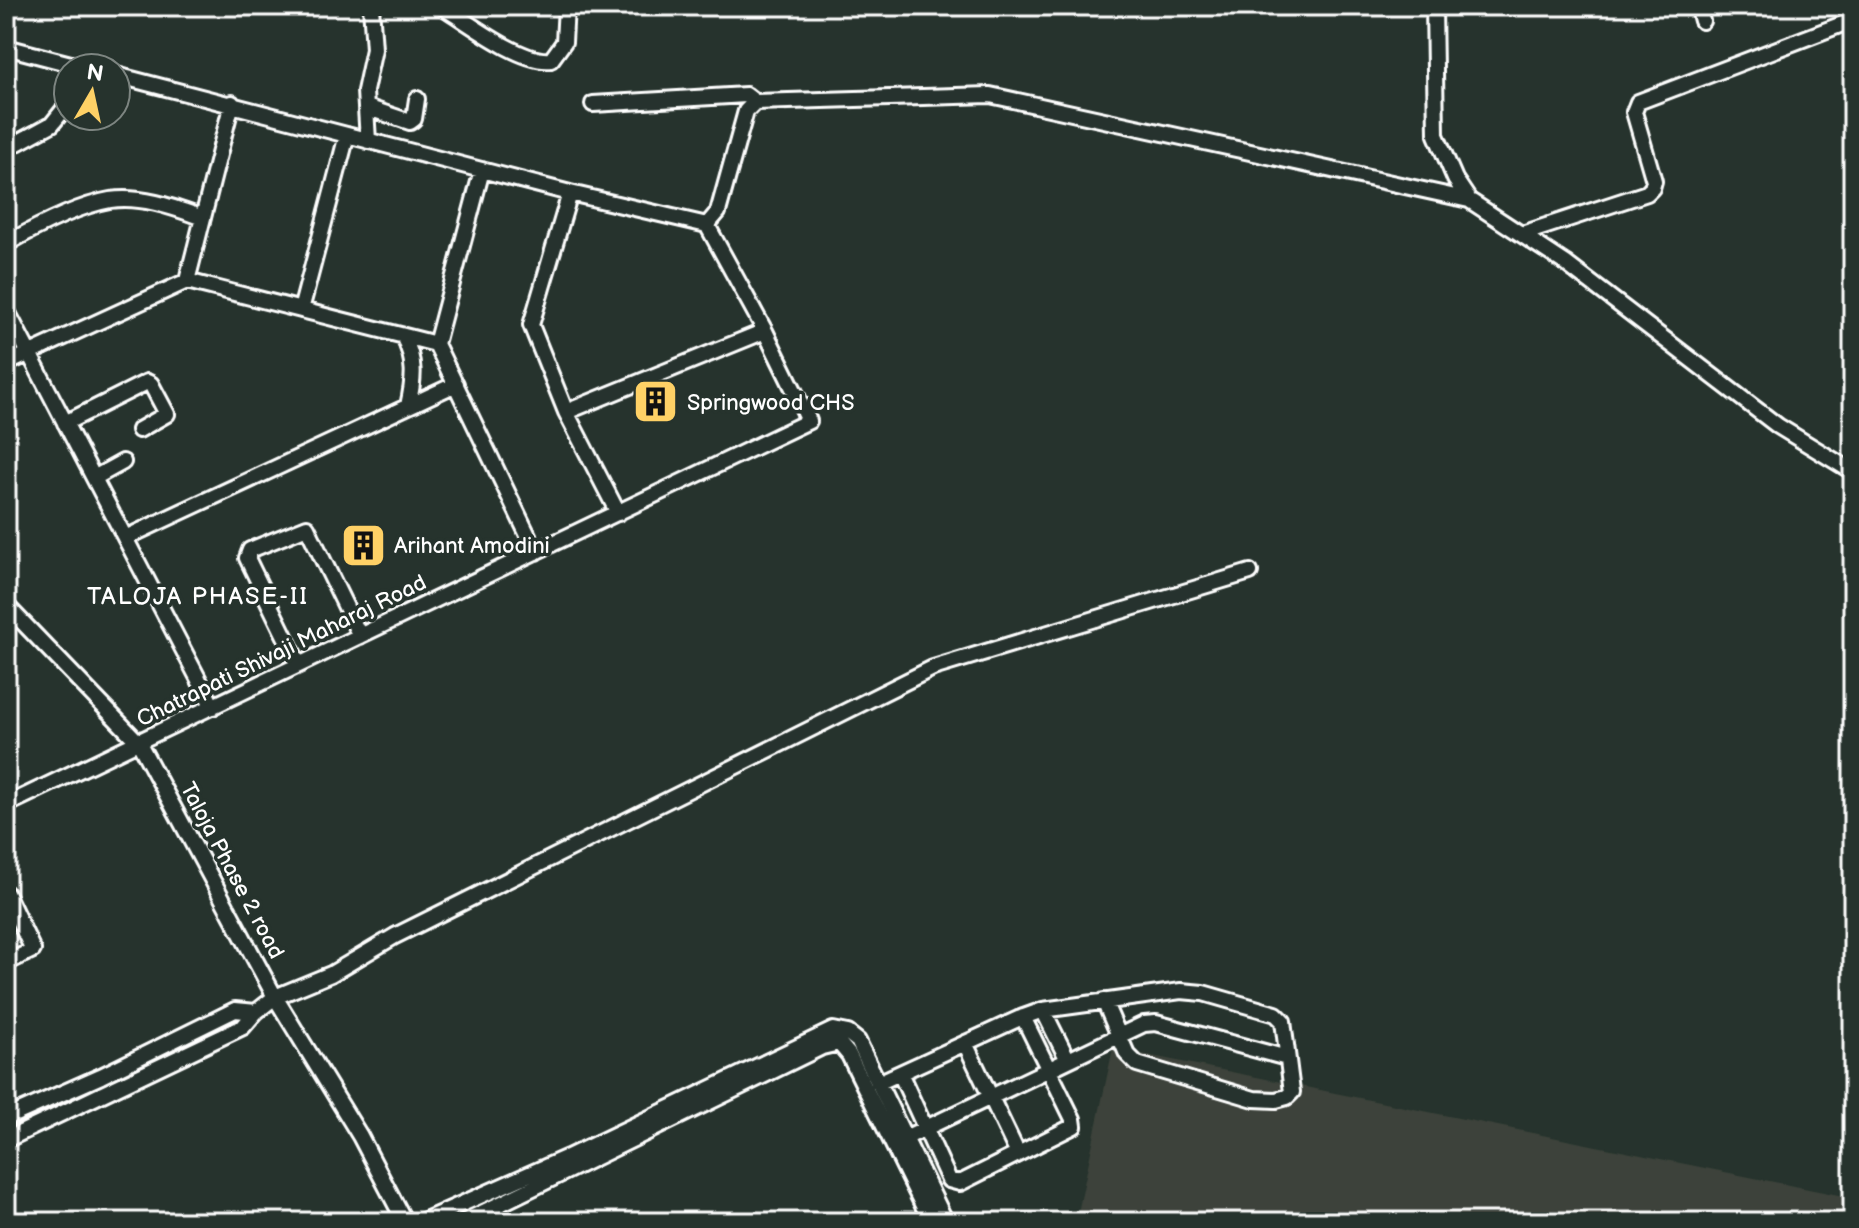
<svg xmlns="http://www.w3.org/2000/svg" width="1859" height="1228" viewBox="0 0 1859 1228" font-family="'Balsamiq Sans',sans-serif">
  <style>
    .built { fill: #3c433a }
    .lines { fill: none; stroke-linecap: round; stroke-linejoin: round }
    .minor-casing { stroke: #fff; stroke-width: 20 }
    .minor { stroke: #26332d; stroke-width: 14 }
    .labels { text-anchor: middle; stroke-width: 7; stroke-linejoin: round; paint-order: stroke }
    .poi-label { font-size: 22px; fill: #fff; stroke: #26332d; text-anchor: start }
    .street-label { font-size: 22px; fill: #fff; stroke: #26332d }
    .neighbourhood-label { font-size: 24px; letter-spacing: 2px; fill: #fff; stroke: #26332d }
  </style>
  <rect width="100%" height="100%" fill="#26332d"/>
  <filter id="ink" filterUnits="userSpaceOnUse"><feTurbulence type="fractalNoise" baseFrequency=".0125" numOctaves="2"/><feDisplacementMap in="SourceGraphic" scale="16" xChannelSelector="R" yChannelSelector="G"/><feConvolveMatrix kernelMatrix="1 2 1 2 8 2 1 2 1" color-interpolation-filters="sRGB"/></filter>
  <g filter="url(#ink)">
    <path class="built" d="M1113,1048l740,150v24h-777z"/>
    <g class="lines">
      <defs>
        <path id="minor" d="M442,6c25,16 80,58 109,54l13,-18 2,-36
          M1434,6l2,129 19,44 14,21
          M1698,6l4,15
          M6,47l80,21
          M116,75l454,118 137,32
          M593,104l153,-9 9,7
          M366,107l44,15 4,-3 3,-20
          M368,141l-3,-50 9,-42 -3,-43
          M6,149l46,-25 16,-20
          M570,193l-39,132 35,87 52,101
          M707,225l11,-13 28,-101 9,-9 235,-7 479,105 96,63 213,163 75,46
          M1522,234l125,-41 5,-5 2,-7 -20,-69 4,-10 215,-82
          M6,244c30,-17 70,-38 104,-44 31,-5 65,8 93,18
          M187,281l45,-178
          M6,309l207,398
          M301,310l46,-175
          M403,336c13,24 11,44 5,70
          M436,344l46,-174
          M6,364l181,-83 249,63 100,208
          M566,412l199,-81
          M65,423l82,-41 4,2 16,30 -28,16
          M94,478l29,-16
          M125,538l331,-154
          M6,605l133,138 136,254 -19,15 -13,15 -237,113
          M299,665l-52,-107 3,-8 57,-23 53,109
          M6,805l803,-384 -44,-90 -58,-106
          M6,893l27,57 -27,13
          M1043,1010l25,50
          M965,1043l53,111
          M900,1073l49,107 11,3 114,-57 -1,-7 -50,-102
          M878,1083l140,-64 25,-9 138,-19 22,2 73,21 7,7 9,71 -5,5 -11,3 -22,-1 -117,-35 -10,-10 -23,-53
          M6,1118l95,-42 134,-66 21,2
          M905,1138l239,-114 12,-1 131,35
          M405,1222l-45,-86 -85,-139 56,-23 64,-38 538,-268 317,-96
          M421,1222l147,-65 265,-127 15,3 10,8 88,181
          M463,1222l359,-175 17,-4 10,12 82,167"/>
      </defs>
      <use href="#minor" class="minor-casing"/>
      <use href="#minor" class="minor"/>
    </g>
  </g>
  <defs>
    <symbol id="building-square" viewBox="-11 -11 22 22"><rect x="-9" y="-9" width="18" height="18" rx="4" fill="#ffd166" stroke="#26332d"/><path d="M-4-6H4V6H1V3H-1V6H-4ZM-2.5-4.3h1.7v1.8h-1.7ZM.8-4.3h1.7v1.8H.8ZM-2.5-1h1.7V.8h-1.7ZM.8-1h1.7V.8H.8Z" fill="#111"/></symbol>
  </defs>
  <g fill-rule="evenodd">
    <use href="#building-square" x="630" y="376" width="51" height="51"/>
    <use href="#building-square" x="338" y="520" width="51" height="51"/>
  </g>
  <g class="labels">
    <g class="poi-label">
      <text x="687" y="410">Springwood CHS</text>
      <text x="394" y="553">Arihant Amodini</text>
    </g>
    <g class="street-label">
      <text transform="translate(281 650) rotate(-26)" y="8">Chatrapati Shivaji Maharaj Road</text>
      <text transform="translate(233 870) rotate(62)" y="8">Taloja Phase 2 road</text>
    </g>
    <g class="neighbourhood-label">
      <text x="198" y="604">TALOJA PHASE-II</text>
    </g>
  </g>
  <rect width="1859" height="1228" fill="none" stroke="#26332d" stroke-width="32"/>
  <rect x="16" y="16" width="1827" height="1196" fill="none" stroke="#fff" stroke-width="3" filter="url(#ink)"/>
  <g transform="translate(92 92) rotate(9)"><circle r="38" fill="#26332d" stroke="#7d8581" stroke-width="2"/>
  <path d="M0-6L14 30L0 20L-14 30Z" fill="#ffd166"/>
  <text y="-12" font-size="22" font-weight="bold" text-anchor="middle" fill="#ffffff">N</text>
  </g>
</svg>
